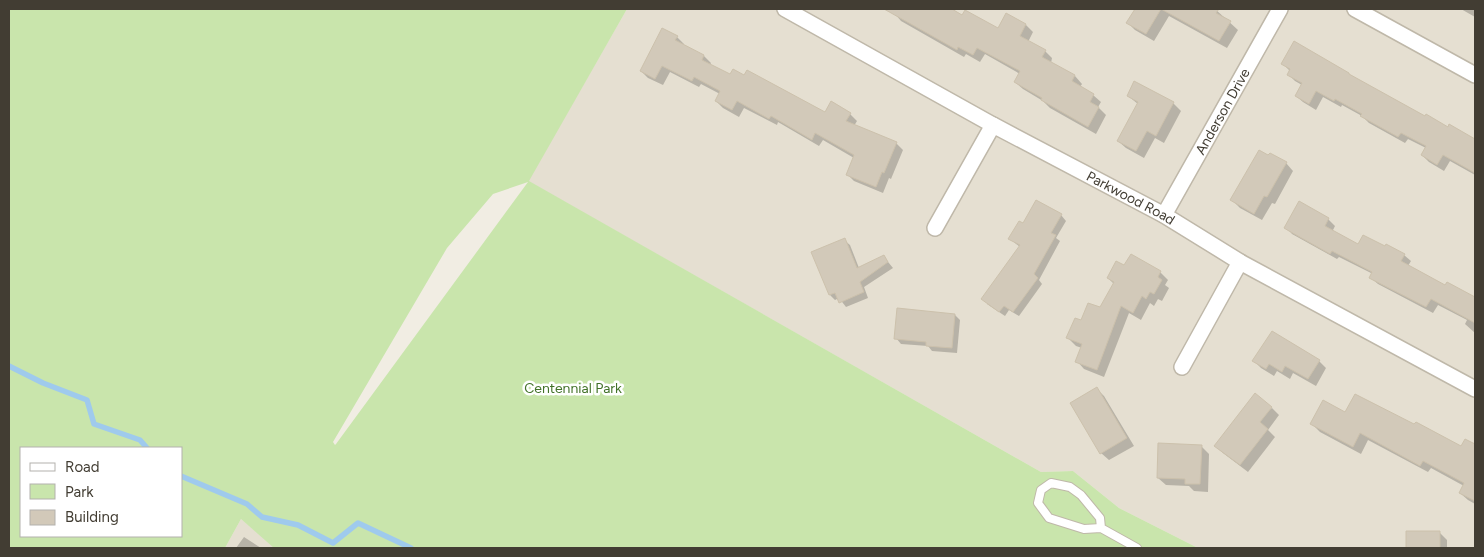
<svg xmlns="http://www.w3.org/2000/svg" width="1484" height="557" viewBox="0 0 1484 557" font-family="Figtree,sans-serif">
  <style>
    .residential { fill: #e5dfd1 }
    .green { fill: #c9e5ac; fill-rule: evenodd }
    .shadow { fill: #0003 }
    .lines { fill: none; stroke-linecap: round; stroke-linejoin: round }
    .stream { stroke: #9fcaed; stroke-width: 5.5 }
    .building { fill: #d2c9b9; stroke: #ccc1ac }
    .service-casing { stroke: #bfb8a9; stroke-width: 10 }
    .minor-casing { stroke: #bfb8a9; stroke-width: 18 }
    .service { stroke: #fff; stroke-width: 8 }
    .minor { stroke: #fff; stroke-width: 15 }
    .labels { text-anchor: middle; stroke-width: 5; stroke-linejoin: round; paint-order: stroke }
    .street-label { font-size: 14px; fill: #423d33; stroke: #fff }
    .park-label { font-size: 14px; fill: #427229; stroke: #fff }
  </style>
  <rect width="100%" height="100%" fill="#f1ede3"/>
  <path class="residential" d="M627,9h848v539h-277l-79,-40 -46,-37 -32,1 -513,-291z
    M241,519l34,29h-50z"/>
  <path class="green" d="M9,9h618l-98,172 512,291 32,-1 46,37 79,40h-924l-33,-29 -16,29h-216zM528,182l-192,262 -1,1 -2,-3 114,-194 46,-54zM21,448h160v88h-160z"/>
  <path class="shadow" d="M885,9h64l14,7 35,14 28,-5 7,7 -5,10 17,9 7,7 -1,5 24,13 7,8 -2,3 13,8 8,7 -3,5 8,8 -10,19 -46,-26 -7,-7 -20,-12 -8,-7 5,-8 -35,-20 -5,8 -14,-8 -2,3 -63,-36 -6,-7z
    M1133,9h82l23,21 -11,18 -58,-32 -15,25 -19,-11 -7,-7 7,-13z
    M1461,9h14v8z
    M677,37l7,7 -1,2 21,10 7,7 -1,2 20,11 95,38h25l7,7 -3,5 42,17 7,7 -12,29 -2,-1 -6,15 -29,-12 -7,-7 7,-16 -31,-18 -4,6 -41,-24 -1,3 -33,-17 -5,9 -16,-9 -7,-7 4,-7 -19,-10 -2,3 -29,-15 -7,13 -15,-7 -7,-7z
    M1283,64l68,13 97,52 2,-3 25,14v35l-25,-14 -6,10 -15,-9 -7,-7 4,-7 -18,-9 -3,4 -36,-20 -7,-7 -20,-11 -1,2 -18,-10 -7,13 -13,-8 -7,-6 6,-11 -7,-4 -7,-7 2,-3z
    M1128,96l45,7 8,8 -17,32 -9,-5 -11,20 -18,-10 -8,-7 20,-37z
    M1286,163l7,8 -18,33 -3,-1 -10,17 -22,-12 -8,-8z
    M1061,215l5,6 -10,17 4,3 -21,39 3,4 -23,32 -10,-6 -4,6 -18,-12 33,-57 -10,-8 14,-14z
    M1328,219l7,7 -3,6 26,14 46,9 7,6 -3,5 37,21 2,-4 28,16v34l-10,-9 2,-4 -29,-15 -5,8 -55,-29 -7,-6 2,-4 -34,-17 -2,2 -45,-25 -6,-7z
    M844,240l6,5 9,23 25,-11 9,11 -29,19 4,11 -22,9 -7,-9 -4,2 -5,-5z
    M1131,256l29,16 8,8 -3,5 4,3 -7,13 -4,-2 -4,7 -4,-3 -9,17 -12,-7 -25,64 -20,-8 -7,-8 5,-13 -6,-2 -8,-8 14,-16 18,-13 14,-25 -6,-6 17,-11z
    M899,310l56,5 5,5 -3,33 -25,-2 -4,-5 -27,-2 -5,-6z
    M1253,360l66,1 7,7 -10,18 -23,-13 -3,6 -13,-8 -3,5 -13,-8z
    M1097,389l7,7 30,50 -25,14 -8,-7z
    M1272,408l7,7 -11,15 7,7 -27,35 -25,-19 -7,-7z
    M1345,414l117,33 4,-7 9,5v59l-7,-4 -8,-7 4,-7 -33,-18 -3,4 -60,-32 -7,14 -41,-22 -8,-8z
    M1201,446l8,8 -1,38 -14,-1 -5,-5 -23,-1 -8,-7z
    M1407,532h32l8,8v8h-40z
    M244,537l17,11h-25z"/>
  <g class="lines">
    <path class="stream" d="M9,366l34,17 44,17 7,24 46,16 7,8
      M181,476l66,28 15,13 36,8 35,18 25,-20 53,25"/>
  </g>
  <path class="building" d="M884,9h68l10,6 3,-5 33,18 8,-15 20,11 -6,12 26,14 -4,7 33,18 -3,6 22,13 -4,8 9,5 -11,20 -47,-27 1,-2 -28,-16 6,-11 -43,-23 -4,7 -15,-8 -1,3z
    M1135,9h84l-3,4 15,8 -12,20 -58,-32 -15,25 -20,-11z
    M662,28l16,8 -3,4 29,15 -2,5 28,14 3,-5 11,6 3,-5 78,42 6,-11 20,12 -5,8 51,21 -13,31 -2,-1 -6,15 -30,-12 8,-20 -39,-22 -3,7 -41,-24 -2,3 -32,-18 -5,9 -17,-9 5,-10 -26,-14 -2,4 -30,-15 -7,13 -15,-8z
    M1294,41l55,32v1l76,42 1,-2 22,13 1,-3 26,15v34l-32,-18 -6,10 -16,-10 5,-9 -25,-13 -3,4 -38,-21 2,-2 -27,-15 -1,2 -18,-10 -7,13 -14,-8 7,-13 -15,-8 3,-6 -9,-5z
    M1134,81l40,21 -18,34 -9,-5 -11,20 -19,-10 21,-39 -11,-6z
    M1259,150l9,5 2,-2 17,9 -20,35 -3,-1 -10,18 -24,-14z
    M1036,200l26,14 -11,19 5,2 -22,39 4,4 -25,34 -9,-6 -5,6 -18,-13 39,-54 -12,-6 11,-18 4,2z
    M1299,201l30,17 -4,8 33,18 5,-9 22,11 1,-2 19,10 -4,7 44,24 2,-3 28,15v26l-44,-24 -5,8 -57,-29 3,-6 -40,-21 -2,3 -41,-23 -5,-3z
    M845,238l12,30 27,-13 4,7 -28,20 4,10 -25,11 -4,-10 -6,2 -18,-43z
    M1131,254l30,17 -3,6 4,3 -8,14 -4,-2 -4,7 -4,-3 -9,17 -12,-7 -24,64 -22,-8 7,-18 -16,-6 9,-20 6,2 7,-17 12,4 14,-25 -7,-4 9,-17 8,4z
    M897,308l58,6 -3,34 -26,-2v-4l-32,-3z
    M1272,331l48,29 -12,19 -23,-13 -3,6 -13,-8 -3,5 -14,-8z
    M1097,387l30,51 -27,16 -30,-51z
    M1255,393l17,14 -12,15 8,7 -28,36 -26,-19z
    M1355,394l59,30 2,-2 45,24 4,-7 10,5v57l-16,-8 5,-10 -41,-22 -3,5 -60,-33 -7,14 -43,-23 13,-24 22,12z
    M1158,443l44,2 -2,39h-15v-5l-28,-1z
    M1406,531h34v17h-34z"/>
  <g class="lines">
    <defs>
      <path id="service" d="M1101,528l-1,-10 -19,-23 -11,-8 -19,-4 -10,7 -3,13 11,15 35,11 17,-1 36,20"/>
      <g id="minor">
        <path id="s1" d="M785,9l208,116 171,90 76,47 235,127"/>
        <path d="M1355,9l120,66"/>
        <path id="s2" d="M1164,215l116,-206"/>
        <path d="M935,228l58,-103"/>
        <path d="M1182,367l58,-105"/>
      </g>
    </defs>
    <use href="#service" class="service-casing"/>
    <use href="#minor" class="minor-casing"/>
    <use href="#service" class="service"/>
    <use href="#minor" class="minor"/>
  </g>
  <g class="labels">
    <g class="street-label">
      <text dy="5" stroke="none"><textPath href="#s2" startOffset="119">Anderson Drive</textPath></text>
      <text dy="5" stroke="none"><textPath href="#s1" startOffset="394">Parkwood Road</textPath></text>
    </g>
    <g class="park-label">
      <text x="573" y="393">Centennial Park</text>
    </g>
  </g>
  <rect width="1484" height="557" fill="none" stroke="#423d33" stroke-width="20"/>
  <rect x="20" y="447" width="162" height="90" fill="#ffffff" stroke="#b3b1ad"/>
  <rect x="30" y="463" width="25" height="8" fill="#ffffff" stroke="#b3b1ad"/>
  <text x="65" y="472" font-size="15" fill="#423d33">Road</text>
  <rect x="30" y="484" width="25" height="15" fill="#c9e5ac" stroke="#b3b1ad"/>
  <text x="65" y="497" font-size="15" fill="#423d33">Park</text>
  <rect x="30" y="510" width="25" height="15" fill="#d2c9b9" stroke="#b3b1ad"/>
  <text x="65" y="522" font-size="15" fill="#423d33">Building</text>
</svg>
